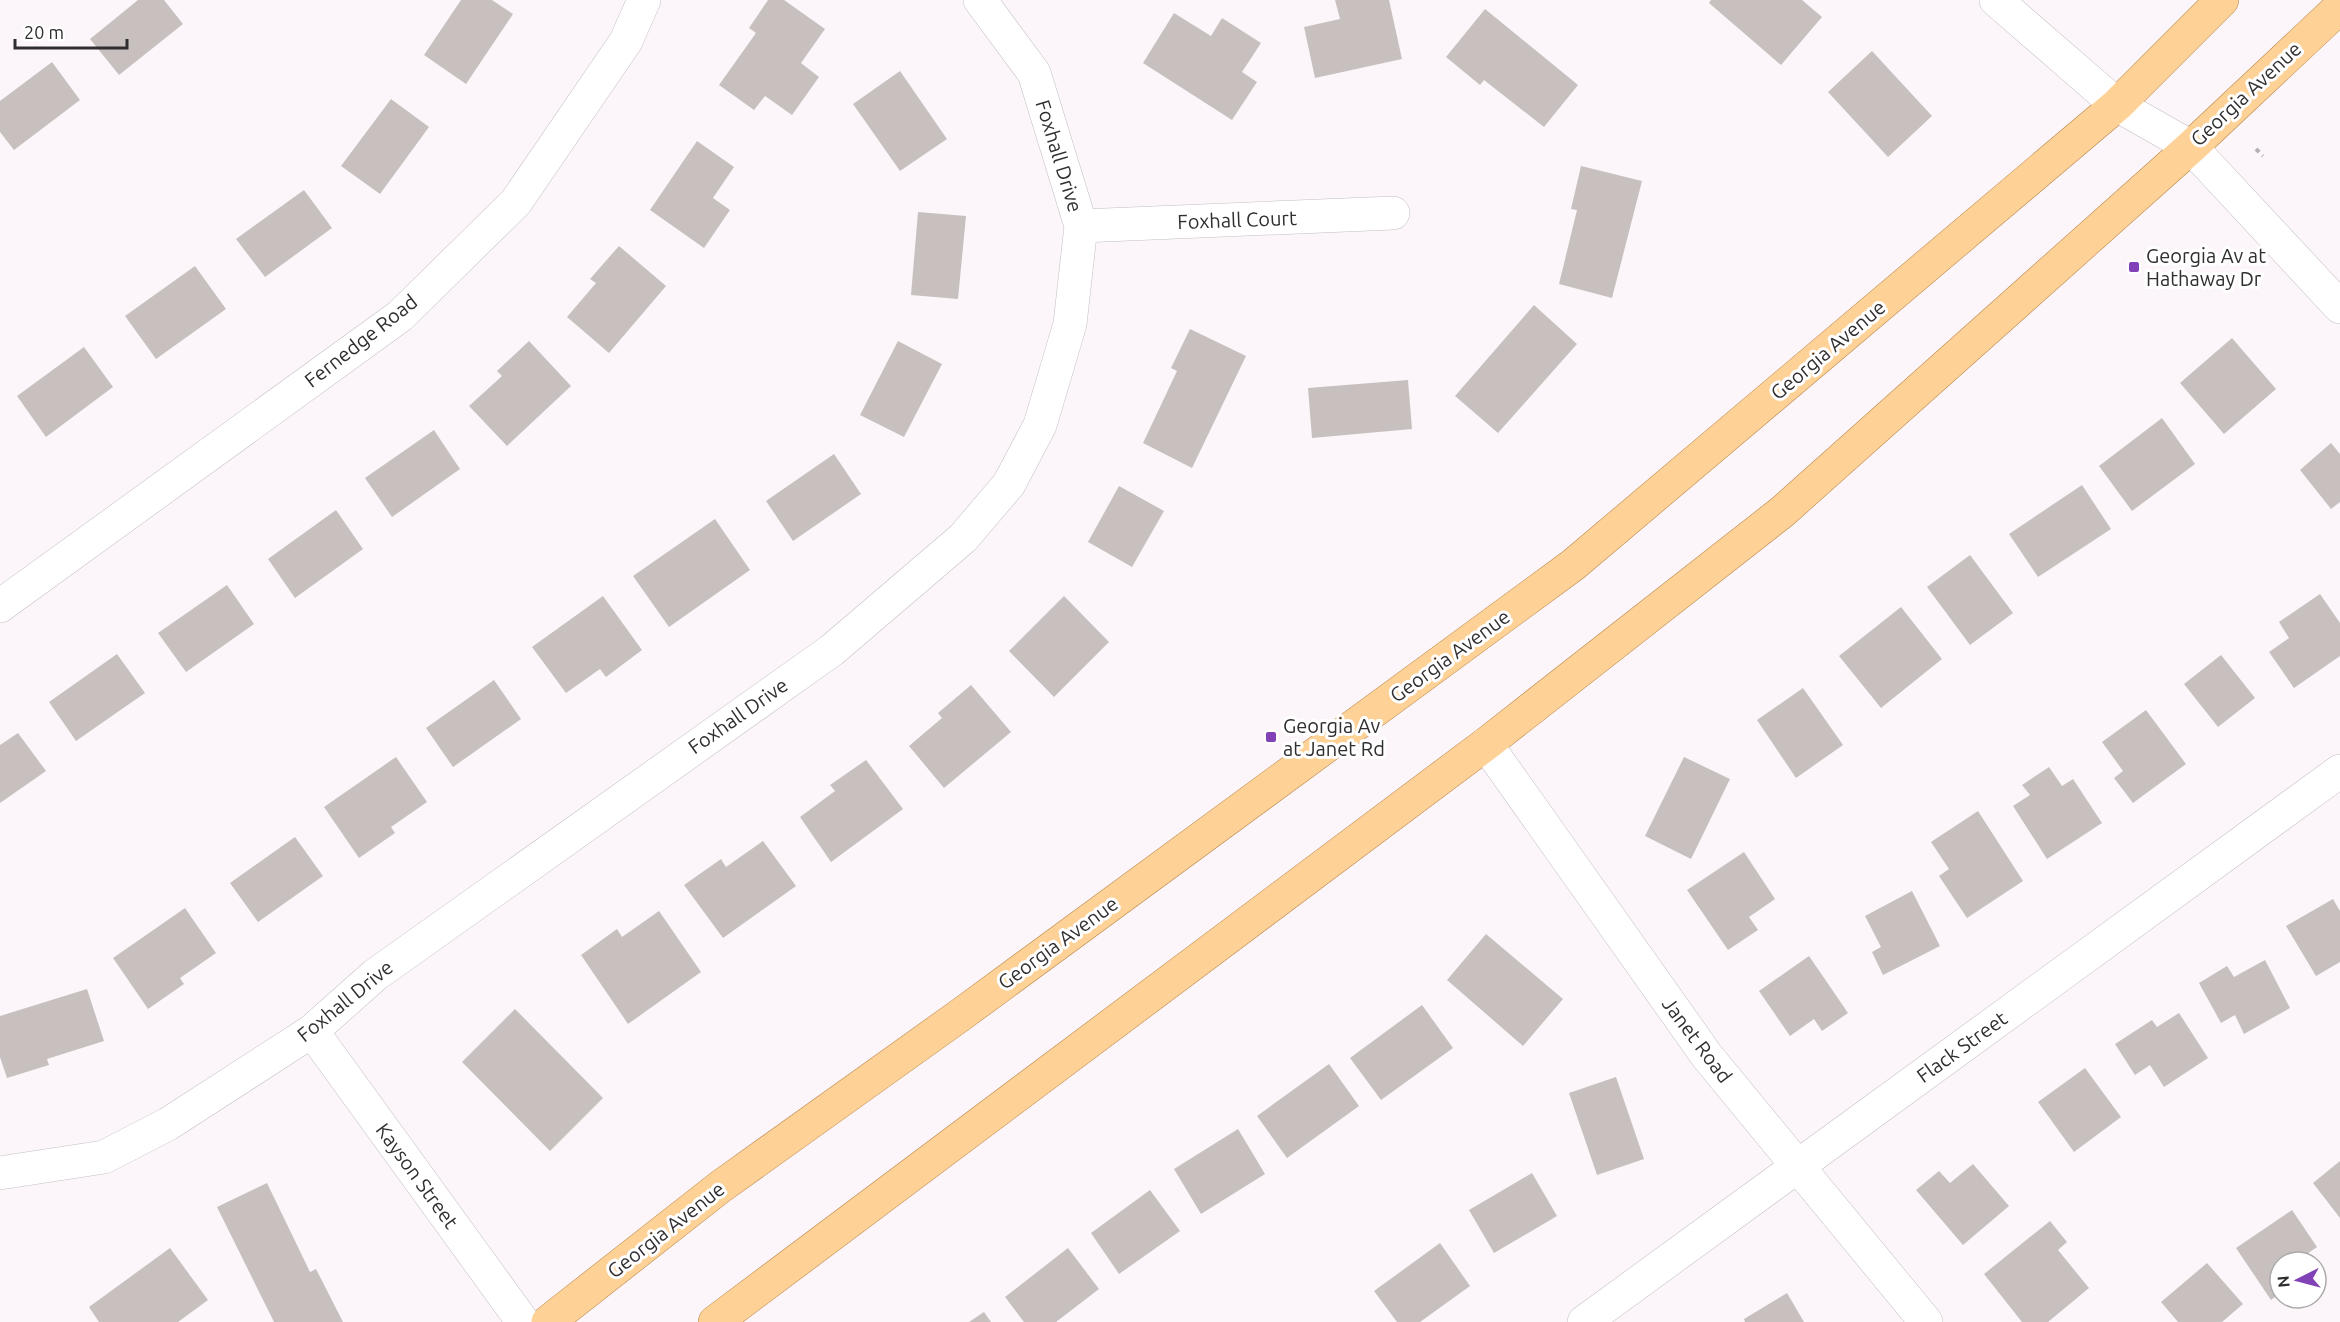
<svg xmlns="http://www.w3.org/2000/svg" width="2340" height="1322" viewBox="0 0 2340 1322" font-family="Ubuntu,sans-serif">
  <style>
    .building { fill: #c8c0bf }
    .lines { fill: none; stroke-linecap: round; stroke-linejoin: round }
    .minor-casing { stroke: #c4bfc4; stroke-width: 34 }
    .major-casing { stroke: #b58445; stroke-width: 34 }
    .path { stroke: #b3afb2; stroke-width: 4; stroke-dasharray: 4.5 4.5; stroke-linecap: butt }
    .minor { stroke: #fff; stroke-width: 33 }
    .major { stroke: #fed197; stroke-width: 33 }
    .poi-dot { fill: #8242b7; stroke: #fff; stroke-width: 2 }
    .labels { text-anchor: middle; stroke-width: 6; stroke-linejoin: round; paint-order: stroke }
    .street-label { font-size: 20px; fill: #302e30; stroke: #fff }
    .poi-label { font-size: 20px; fill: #302e30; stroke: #fff; text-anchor: start }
  </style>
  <rect width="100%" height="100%" fill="#fcf6fb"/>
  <path class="building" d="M138,0h26l19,24 -64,51 -29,-36z
    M461,0h31l21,14 -47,70 -42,-29z
    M768,0h16l41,29 -24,34 18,14 -27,38 -27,-19 -11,14 -35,-25 37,-52 -7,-5z
    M1335,0h54l13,59 -87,19 -11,-51 36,-8z
    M1711,0h91l20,17 -41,48 -72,-62z
    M1485,9l93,76 -34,42 -60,-47 -4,5 -34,-28z
    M1174,13l37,23 11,-18 39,25 -19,29 15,10 -25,38 -89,-57z
    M1872,51l60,65 -44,41 -60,-65z
    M52,62l28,38 -66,50 -14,-18v-31z
    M900,71l47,68 -47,32 -47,-67z
    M391,99l38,28 -49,67 -39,-28z
    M697,141l37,26 -21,31 17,12 -26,38 -54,-38z
    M1581,166l61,15 -30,117 -53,-14 18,-74 -6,-1z
    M304,190l28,38 -67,49 -29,-38z
    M918,212l48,4 -8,83 -47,-4z
    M619,246l47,40 -57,67 -42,-36 29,-34 -6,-4z
    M195,266l31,43 -70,50 -31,-43z
    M1534,305l43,39 -79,89 -43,-37z
    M1190,329l56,27 -54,112 -49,-25 34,-72 -6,-3z
    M2232,338l44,51 -52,45 -44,-51z
    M529,341l42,45 -64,60 -38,-40 33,-30 -5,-5z
    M898,341l44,23 -38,73 -44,-22z
    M84,347l29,40 -67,50 -29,-41z
    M1408,380l4,49 -100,9 -4,-50z
    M2162,418l33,46 -63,47 -33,-45z
    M434,430l26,39 -68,48 -27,-39z
    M2331,443l9,11v48l-9,7 -31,-39z
    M834,454l27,40 -68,47 -27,-40z
    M2082,485l29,44 -73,48 -29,-43z
    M1119,486l45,25 -32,56 -44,-25z
    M336,510l27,39 -68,49 -27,-39z
    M715,519l35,51 -81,57 -36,-51z
    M1970,555l43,58 -43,32 -43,-58z
    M227,585l27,39 -68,48 -28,-39z
    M2320,594l20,29v33l-46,32 -25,-36 20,-14 -10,-16z
    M603,596l39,54 -36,27 -6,-8 -34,24 -34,-46z
    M1064,596l45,46 -55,55 -45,-46z
    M1901,607l41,52 -61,49 -42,-52z
    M117,654l28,39 -69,48 -27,-39z
    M2221,655l34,43 -37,29 -34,-43z
    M494,680l27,39 -68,48 -27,-39z
    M971,685l40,47 -67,56 -35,-42 33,-28 -4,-5z
    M1803,688l40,57 -47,33 -39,-58z
    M2146,710l40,54 -53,39 -19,-25 9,-7 -21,-29z
    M18,733l28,38 -46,32v-58z
    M396,757l31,45 -36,25 4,6 -36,25 -35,-51z
    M1684,757l46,22 -39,80 -46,-23z
    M866,760l37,49 -72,53 -31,-45 35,-26 -5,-6z
    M2049,767l13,19 11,-7 29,44 -55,36 -34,-53 17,-11 -8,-10z
    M1978,811l45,70 -56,37 -28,-42 10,-7 -18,-27z
    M295,837l28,39 -65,46 -28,-39z
    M763,841l33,45 -73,52 -39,-53 37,-26 5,8z
    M1744,852l31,47 -26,18 9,13 -30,20 -41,-60z
    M1912,891l28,55 -57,29 -11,-23 9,-5 -16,-31z
    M2333,899l7,12v51l-24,14 -30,-50z
    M185,908l31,45 -36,25 4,6 -36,25 -35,-51z
    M659,911l42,61 -73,52 -47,-69 36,-26 5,8z
    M1486,934l77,65 -40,47 -76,-66z
    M1809,956l39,57 -26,18 -8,-12 -24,17 -31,-45z
    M2265,960l25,48 -46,26 -9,-19 -14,8 -22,-40 28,-17 7,11z
    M87,989l17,52 -57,18 2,6 -42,13 -7,-21v-41z
    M1422,1005l31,43 -72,52 -31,-42z
    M515,1009l88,89 -53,53 -88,-89z
    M2179,1013l29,45 -44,29 -14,-22 -15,10 -20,-31 37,-24 5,7z
    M1329,1064l30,42 -72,52 -30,-42z
    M2085,1068l36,49 -47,35 -36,-50z
    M1616,1077l28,82 -47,16 -28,-82z
    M1238,1129l27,45 -64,40 -27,-45z
    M2340,1161v57l-27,-35z
    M1973,1164l36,42 -46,39 -47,-55 23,-19 11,12z
    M1532,1173l25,43 -63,37 -25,-43z
    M267,1183l43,89 6,-3 27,53h-69l-57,-115z
    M1150,1190l30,41 -61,43 -28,-41z
    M2292,1210l25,37 -22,15h-15v31l-9,7 -35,-52z
    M2050,1221l17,21 -9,8 31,38 -41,34h-26l-38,-48z
    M1440,1243l30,43 -50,36h-23l-23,-31z
    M170,1248l38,52 -30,22h-79l-10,-15z
    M1068,1248l31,41 -43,33h-32l-19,-25z
    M2207,1263l36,41 -21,18h-44l-17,-20z
    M1787,1293l17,29h-59l-1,-3z
    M984,1312l7,10h-22z"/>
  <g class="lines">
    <defs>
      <path id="minor" d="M1996,0l121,105 74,42 149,160
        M1081,226l312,-13
        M0,606l400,-290 116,-114 110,-161 18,-41
        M1486,744l221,312 219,266
        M312,1031l211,291
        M0,1173l104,-16 64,-33 144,-93 63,-56 457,-325 131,-112 46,-54 31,-59 30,-101 11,-98 -47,-153 -54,-73
        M1584,1322l756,-551"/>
      <path id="major" d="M548,1322l172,-135 239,-171 614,-451 544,-460 105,-105
        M715,1322l771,-578 296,-232 409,-365 149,-140"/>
    </defs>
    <use href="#minor" class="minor-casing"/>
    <use href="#major" class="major-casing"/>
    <path class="path" d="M2256,149l7,7"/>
    <use href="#minor" class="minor"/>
    <use href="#major" class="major"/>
  </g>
  <g class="poi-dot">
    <rect x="2128" y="261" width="12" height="12" rx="3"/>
    <rect x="1265" y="731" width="12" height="12" rx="3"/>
  </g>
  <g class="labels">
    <g class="street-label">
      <text transform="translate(2246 94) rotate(-43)" y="7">Georgia Avenue</text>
      <text transform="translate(1059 156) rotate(73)" y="7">Foxhall Drive</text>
      <text transform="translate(1237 220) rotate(-2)" y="7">Foxhall Court</text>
      <text transform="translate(361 341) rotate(-38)" y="7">Fernedge Road</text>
      <text transform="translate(1828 350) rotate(-40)" y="7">Georgia Avenue</text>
      <text transform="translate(1450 656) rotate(-36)" y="7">Georgia Avenue</text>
      <text transform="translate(738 716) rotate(-35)" y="7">Foxhall Drive</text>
      <text transform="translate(1058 943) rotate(-36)" y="7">Georgia Avenue</text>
      <text transform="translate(345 1001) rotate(-39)" y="7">Foxhall Drive</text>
      <text transform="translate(1697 1040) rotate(53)" y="7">Janet Road</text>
      <text transform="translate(1962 1047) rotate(-36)" y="7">Flack Street</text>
      <text transform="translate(417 1176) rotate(54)" y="7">Kayson Street</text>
      <text transform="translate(666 1230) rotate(-38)" y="7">Georgia Avenue</text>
    </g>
    <g class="poi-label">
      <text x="2146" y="263">Georgia Av at<tspan x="2146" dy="23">Hathaway Dr</tspan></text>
      <text x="1283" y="733">Georgia Av<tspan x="1283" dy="23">at Janet Rd</tspan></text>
    </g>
  </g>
  <g transform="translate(2298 1280) rotate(264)"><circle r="28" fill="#ffffff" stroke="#acabac" stroke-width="1.5"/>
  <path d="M0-4.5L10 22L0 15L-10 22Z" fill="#8242b7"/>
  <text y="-9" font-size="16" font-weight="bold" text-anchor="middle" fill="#302e30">N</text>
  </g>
  <path d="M15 39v9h112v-9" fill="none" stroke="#302e30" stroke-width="3"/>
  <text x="24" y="39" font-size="18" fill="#302e30" stroke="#ffffff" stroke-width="4.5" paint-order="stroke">20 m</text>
</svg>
